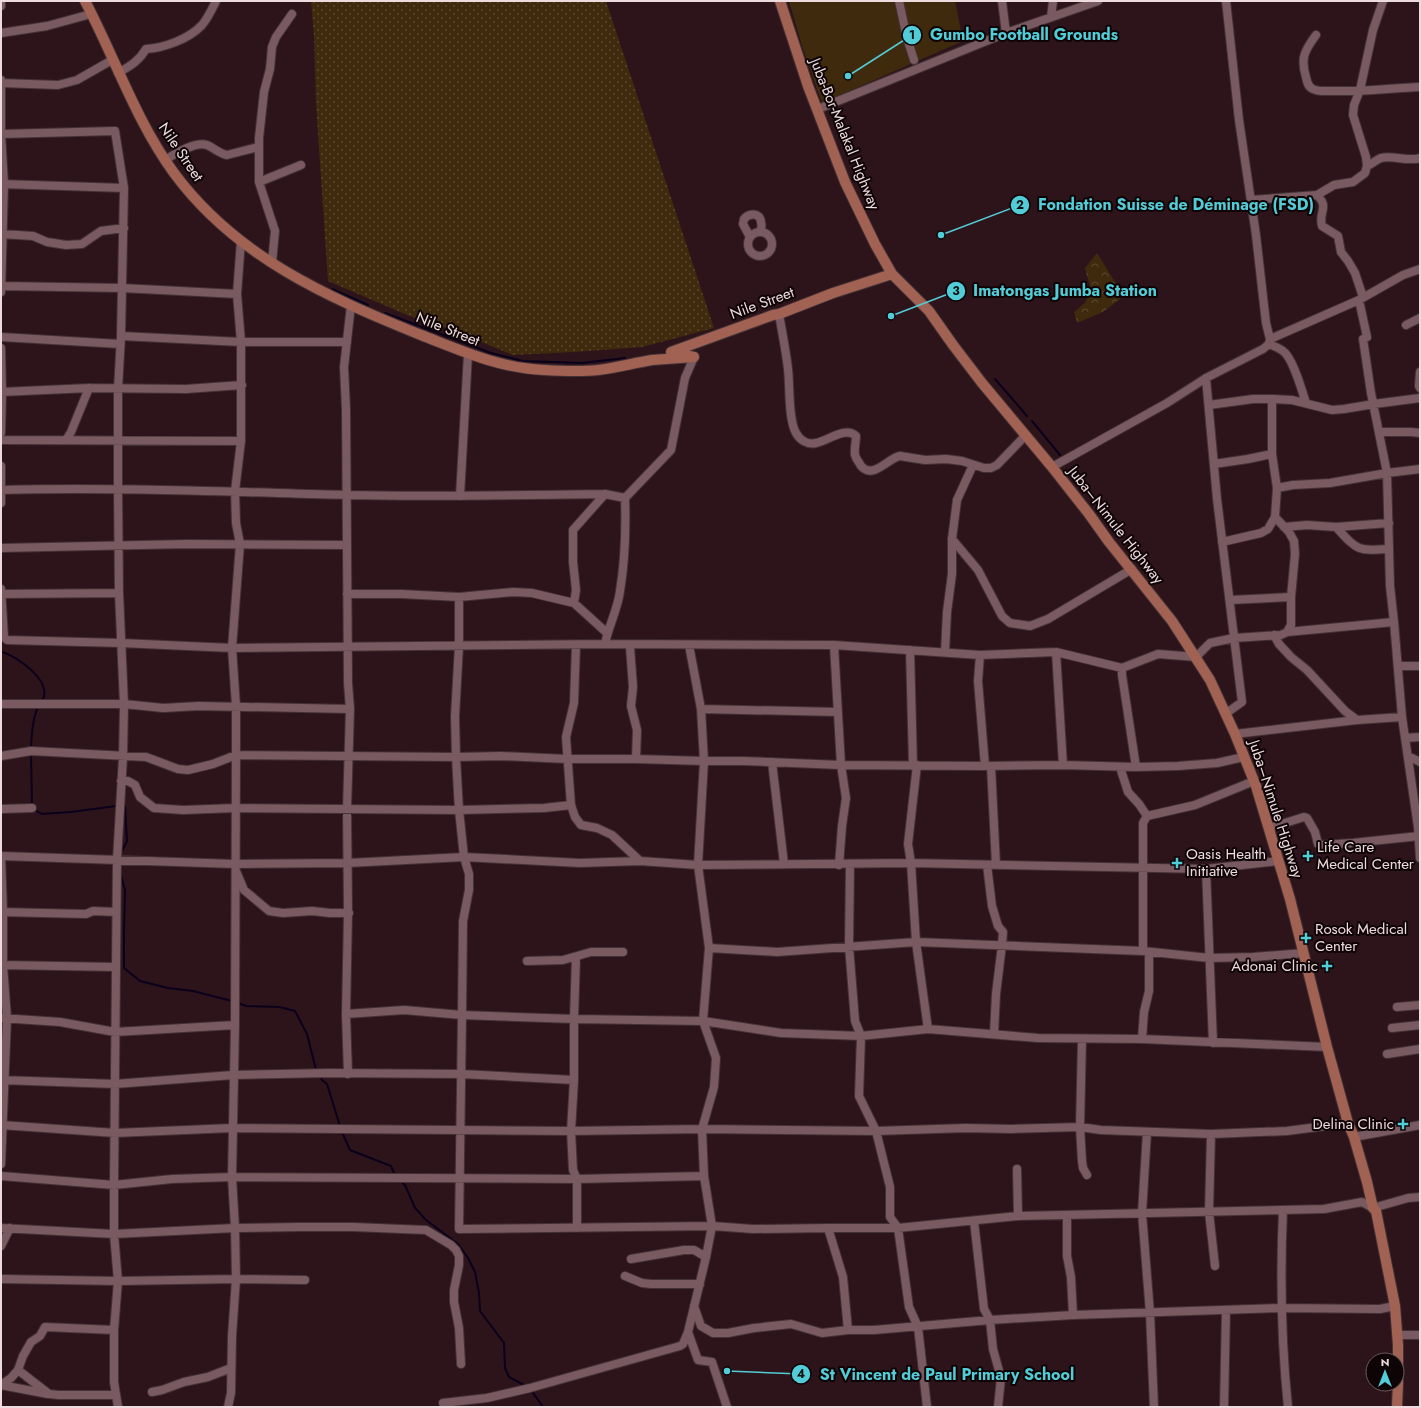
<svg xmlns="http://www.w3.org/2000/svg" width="1421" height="1408" viewBox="0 0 1421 1408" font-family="Jost,sans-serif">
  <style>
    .grass { fill: url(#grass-dots) }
    .forest { fill: url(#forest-crowns) }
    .garden { fill: #402a0e }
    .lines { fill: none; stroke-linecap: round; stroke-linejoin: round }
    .stream { stroke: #0b001c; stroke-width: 2 }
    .minor-casing { stroke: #433235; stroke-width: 10 }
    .major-casing { stroke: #433235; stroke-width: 12 }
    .minor { stroke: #795a60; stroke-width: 8 }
    .major { stroke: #a26253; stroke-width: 10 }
    .poi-dot { fill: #52ccd6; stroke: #0e0406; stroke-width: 1.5 }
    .labels { text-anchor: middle; stroke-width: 4; stroke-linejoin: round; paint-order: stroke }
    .street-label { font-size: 15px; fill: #eedbde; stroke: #0e0406 }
    .poi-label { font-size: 15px; fill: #eedbde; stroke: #0e0406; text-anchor: start }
    .leader { fill: none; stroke: #52ccd6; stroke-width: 1.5 }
    .callout-dot { fill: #52ccd6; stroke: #0e0406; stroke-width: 1.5 }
    .mark-label { font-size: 12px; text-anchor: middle; font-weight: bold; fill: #111 }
    .callout-label { font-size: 16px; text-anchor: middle; font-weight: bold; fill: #52ccd6; stroke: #0e0406; stroke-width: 4; stroke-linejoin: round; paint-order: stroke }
  </style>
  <defs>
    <pattern id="grass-dots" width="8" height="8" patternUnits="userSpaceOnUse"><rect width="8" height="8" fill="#402a0e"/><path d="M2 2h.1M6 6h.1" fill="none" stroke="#5c4831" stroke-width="1.8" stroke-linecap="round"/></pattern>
    <pattern id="forest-crowns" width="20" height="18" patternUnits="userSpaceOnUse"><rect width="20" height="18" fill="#402a0e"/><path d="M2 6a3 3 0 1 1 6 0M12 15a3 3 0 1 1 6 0" fill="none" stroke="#5c4831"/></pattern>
  </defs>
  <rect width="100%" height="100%" fill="#2d141a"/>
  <path class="grass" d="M311,1h295l108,327 -72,19 -68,5 -61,3 -58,-24 -48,-16 -79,-34 -12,-177 -2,-68z"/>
  <path class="forest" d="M1097,253l21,34 2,12 -17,13 -26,11 -3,-11 11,-9 6,-13 -6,-22z"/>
  <path class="garden" d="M789,1h166l8,40 -141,62 -19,-54z"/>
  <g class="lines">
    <path class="stream" d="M332,289l36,16
      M385,313l106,40 32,8 59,2 43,-5
      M995,379l32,37
      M1032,421l28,34
      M1,652c16,3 55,32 40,50
      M31,750c0,-12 2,-33 7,-43
      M31,754l1,52
      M33,809l9,5 29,-2 45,-6
      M121,853l6,-12 -2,-34 -2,-1
      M120,872l5,18 -1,41v37l16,13 28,7 25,3 39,10
      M238,1003l8,3 34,1 15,4 12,23 9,36
      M320,1076l2,4 5,4 13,42
      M342,1132l8,18 41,16 4,9
      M400,1181l5,4 10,23 11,12 32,24 10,14 7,14 4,21 1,18 24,32 1,25 4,9 17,9
      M531,1390l12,17"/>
    <defs>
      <path id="minor" d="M899,1l8,37 7,22
        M1002,1l4,32
        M1,6v-5
        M1051,17l2,-16
        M1,33l46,-7 44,-12
        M1316,35c-11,15 -16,23 -10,42 1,5 2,10 7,12 6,3 13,2 18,2 30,1 60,-3 89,-4
        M118,73c12,-7 21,-12 28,-24 18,-1 43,-10 56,-24 6,-7 10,-16 14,-24
        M1,80v54l3,50 -3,108
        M1,83l57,2 19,-5 35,-20
        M818,109l188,-76 92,-32
        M1,134l114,-3 9,57 -3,148 -3,53v100l1,104 5,111 -1,53 -6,103 -3,325v49l4,47 -4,49v52l4,25
        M165,160c10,-6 30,-19 42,-15 7,3 13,9 20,10l31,-8
        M1367,166c5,-2 9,-6 14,-8 13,-3 26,4 39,0
        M259,182l42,-17
        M1,184l123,4
        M1317,195c13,13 1,16 5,31l16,10 3,16 7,9 7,12 8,24
        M1251,200l66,-5 17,-10 19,-3 12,-9 2,-7 -1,-9 -13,-42 1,-10 6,-15 13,-60 10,-29
        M748 244a12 12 0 1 1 24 0a12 12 0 1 1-24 0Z
        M1,234l32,2 14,6 19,3 16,-1 19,-13 23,-3
        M750,237l-7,-13 1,-5c5,-6 16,-7 17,3 1,3 0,7 0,10
        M272,263l3,-32 -16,-49v-44l5,-46 6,-23 2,-22 4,-10 16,-23
        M1,286l121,2 115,6
        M1359,300l8,37
        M779,314c3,18 7,37 9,55 2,16 0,50 8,64 4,7 11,12 20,10 12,-2 29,-17 40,-7 0,6 -2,13 -1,19 1,4 4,7 6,11 12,14 27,-8 39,-10l25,4 21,-1 16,2 22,7h7l6,-3 28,-29
        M1406,325l14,-7
        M121,336l120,6h106
        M1,337l119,7
        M1270,339l89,-39 44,-25 17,-6
        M1363,339l8,54 16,80 3,113 4,36 8,95 16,110 2,31
        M1269,344c4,2 10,4 14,7 10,7 19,40 23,52
        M1,348l1,45 -1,40
        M1420,372l-1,14 1,2
        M1206,378l11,121 25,203 -17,12
        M1,392l88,-4 97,1 56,-4
        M1209,405l44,-6h19l20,1 40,10 12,-1 30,-5 46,-6
        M1380,432h31l9,1
        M1,440l240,1
        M66,440l5,-8 18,-44
        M1214,464l34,-5 24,-5
        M1,466v37
        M1052,467l115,-64 39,-25 57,-29 6,-5 1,-5 -4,-16 -10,-88 -17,-115 -13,-119
        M1277,488l16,-3 37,-2 57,-10 33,-4
        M1,490c116,-3 231,2 346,5 86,2 172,0 258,-1l20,4 46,-48 14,-72 9,-21
        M460,496l8,-142
        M625,498c1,30 0,63 -5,93 -2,18 -12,36 -15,53l229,1 146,10 76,-3 66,16 36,-14 38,3 14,-14 24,-5 47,-3 6,-3 4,-7v-28l4,-43 -1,-13 -5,-9 -14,-15
        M1284,527l23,-2 29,2 53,-4
        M1336,527c22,24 21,24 53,22
        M952,539l26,31 24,46 8,7 20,3 18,-7 84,-50
        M1222,542l39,-9 7,-4 7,-12 2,-29 -5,-34v-55
        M1,548l187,-4 159,1
        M1,589l3,48 3,3 114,3 111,5 373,-4
        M2,594l117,-1
        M347,594h54l58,3 54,-5 19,1 42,10 33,30
        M1230,600l61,-3
        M574,603l2,-13 -3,-28v-32l32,-36
        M1287,632l107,-10
        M1274,635l5,9 12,13 16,13 38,41 12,9
        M576,645l-2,58 -8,34 5,68 4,12 6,8 16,3 15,7 28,26
        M689,645l12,64 3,52 -6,104 11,83 -6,73 78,12 80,3 67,-7 110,9 104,1 185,8
        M834,645l7,120 5,33 -4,28 -3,39
        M630,647l3,40 -2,19 6,24 -1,29
        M910,650l3,115
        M945,652l2,-40 5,-38v-35l5,-39 16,-35
        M1056,652l7,113
        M980,655l-2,26 7,85
        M1398,666h22
        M1122,668v7l14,92
        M1,704h123l39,4 36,-2 151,3
        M701,709l137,3
        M1235,734l122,-14 45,-3
        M1405,738l15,-1
        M1,756l30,-5 115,6 32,12 10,1 25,-6 23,-9 220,2 45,-1 66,3h69l68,2h39l98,4 144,1 78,-1 73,2 42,-1 39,-3 27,-6
        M1408,756l12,6
        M772,762l12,102
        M917,765l-9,79 3,19 5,79 12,87
        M991,766l5,99
        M1120,767l8,25 11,12 8,12
        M121,781h7l7,4 5,12 14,11 29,2 52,-2 224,2 85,-2 27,-3
        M1,809l31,-1
        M1269,828l35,-11 3,1 8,14 3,12 2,1 33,-2 66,-7
        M850,864l-1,82 6,75 6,15 -2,60 17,35 14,56v30l8,11 11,79 9,20 9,80
        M987,865l5,41 6,20 5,6 -1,13 -6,49 -2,40
        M1206,869l7,174
        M236,871l8,19 25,21 14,2 29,-2 18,2h19
        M1,912l85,2 7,-3 23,1
        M709,948l68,4 139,-10 227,9 66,7 44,-1 51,-4
        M1143,951v-128l4,-7 48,-11 59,-24
        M576,957l-2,62v61l-3,51 2,39 4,9v49
        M527,961l36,-1 28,-8h32
        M1,965l115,2
        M1397,1007l23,-2
        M346,1014l58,-4 58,5 1,-94 6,-31v-16l-5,-17 -5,-47 -3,-53 -1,-41 4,-70v-49
        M1,1018l59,4 55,10 120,-7
        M1392,1028l28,-3
        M1082,1039l-2,88 2,34 1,7 4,7
        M1142,1039l2,-27 5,-21v-39
        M1387,1054l33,-5
        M348,1074l-2,-60 2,-101 -1,-104 3,-100 -2,-26 -2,-274 -2,-42 7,-62
        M1,1080l114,4 118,-9 96,-2 132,1 113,6
        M1,1125l114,8 117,-5 339,3 131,-2 174,2 90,-3 45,1 69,-2 21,3 110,4 76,-3 61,-8
        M1147,1132l-5,81 8,100 4,94
        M1211,1134l-2,78 6,54
        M1354,1137l66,-12
        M1,1164l6,-146 -4,-53v-53l-2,-56 234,8 113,-1 116,-6 116,6 60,-2 58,4 213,-2 295,6 73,-8
        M1017,1169l1,47
        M1,1176l113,9 58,-6 60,-2 345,2 127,-3
        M1283,1210c-3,67 -2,130 5,197
        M1067,1215v41l4,21 2,38
        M974,1221l10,88 6,11 3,29 8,29 -3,29
        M1,1228l113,6 121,-6 64,-1h54l73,3 25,15 5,5 3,6v9l-5,25v12l5,26 2,36
        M828,1228l15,49 5,53
        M1,1246l9,-18
        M631,1259l53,-9h10l12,7
        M625,1276l17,7 9,1h49
        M1,1279l117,2 118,-2 69,1
        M694,1306l7,20 12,7h15l26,-5 37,-4 31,9 26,-3h26l116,-10 83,-5 208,-7 99,1 15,-3
        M114,1330l-69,-3 -5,9 -9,6 -8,14 -5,14 31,24 10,1h57
        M688,1332l10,28 14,2 15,45
        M1397,1335h23
        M1,1385l47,9
        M1,1385l10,-7 7,-8
        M152,1392l10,-2 22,-8 24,-5 23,-9
        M443,1403l44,-5 43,-10 150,-42 3,-2 5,-12 18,-75 6,-31 -8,-50 -2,-47 12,-42 2,-29 -13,-37 -129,-2 -112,-4 -3,214 253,-3 41,3 75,-1h70l120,-12 306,-7 38,-7 11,6 35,-10 12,-1
        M228,1407l3,-14 1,-57 4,-57 -1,-51 -3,-51 3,-152 1,-270v-49l-4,-58 8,-104 -4,-21 -1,-32 6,-50v-99l-4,-48 4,-53
        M1224,1407l2,-97"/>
      <path id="major" d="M85,1c30,57 51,120 89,172 62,84 153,124 247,162 41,16 78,33 123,35 17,1 36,2 54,0 18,-2 36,-7 54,-10 14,-1 28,-2 42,-3l-23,-5 102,-37 6,-1 54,-21 59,-19
        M780,1l28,85 37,96 30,62 17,30 37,37 24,34 29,38 70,84 37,47 20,28 63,79 38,59 25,54 21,52 34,113 37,148 21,76 6,14 13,45 6,26 3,3 19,95 3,39v38l-1,24"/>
    </defs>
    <use href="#minor" class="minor-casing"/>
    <use href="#major" class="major-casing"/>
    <use href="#minor" class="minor"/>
    <use href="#major" class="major"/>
  </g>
  <g class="poi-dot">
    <path d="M1306 850h4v4h4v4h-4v4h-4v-4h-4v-4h4z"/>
    <path d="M1175 857h4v4h4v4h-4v4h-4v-4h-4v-4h4z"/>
    <path d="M1304 932h4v4h4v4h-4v4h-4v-4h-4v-4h4z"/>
    <path d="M1325 960h4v4h4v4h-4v4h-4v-4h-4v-4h4z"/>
    <path d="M1401 1118h4v4h4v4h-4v4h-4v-4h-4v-4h4z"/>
  </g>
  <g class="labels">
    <g class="street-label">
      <text transform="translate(845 134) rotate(68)" y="5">Juba-Bor-Malakal Highway</text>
      <text transform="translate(181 152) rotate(56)" y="5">Nile Street</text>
      <text transform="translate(762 303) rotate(-20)" y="5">Nile Street</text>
      <text transform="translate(448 329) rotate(22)" y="5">Nile Street</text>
      <text transform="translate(1116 525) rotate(52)" y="5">Juba–Nimule Highway</text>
      <text transform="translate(1276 809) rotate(72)" y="5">Juba–Nimule Highway</text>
    </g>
    <g class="poi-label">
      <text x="1317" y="852">Life Care<tspan x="1317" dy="17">Medical Center</tspan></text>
      <text x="1186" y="859">Oasis Health<tspan x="1186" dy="17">Initiative</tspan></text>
      <text x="1315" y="934">Rosok Medical<tspan x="1315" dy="17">Center</tspan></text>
      <text x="1318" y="971" text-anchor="end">Adonai Clinic</text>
      <text x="1394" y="1129" text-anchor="end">Delina Clinic</text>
    </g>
  </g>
  <path class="leader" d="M848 76L912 35M941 235L1020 205M891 316L956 291M727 1371L801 1374"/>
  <g class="callout-dot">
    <circle cx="848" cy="76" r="4"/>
    <circle cx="941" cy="235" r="4"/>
    <circle cx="891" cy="316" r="4"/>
    <circle cx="727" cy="1371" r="4"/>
    <circle cx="912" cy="35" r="10"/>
    <circle cx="1020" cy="205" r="10"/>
    <circle cx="956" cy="291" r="10"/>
    <circle cx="801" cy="1374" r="10"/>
  </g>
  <g class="mark-label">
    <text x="912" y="39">1</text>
    <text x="1020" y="209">2</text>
    <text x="956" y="295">3</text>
    <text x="801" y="1378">4</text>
  </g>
  <g class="callout-label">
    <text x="1024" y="40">Gumbo Football Grounds</text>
    <text x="1176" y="210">Fondation Suisse de Déminage (FSD)</text>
    <text x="1065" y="296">Imatongas Jumba Station</text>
    <text x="947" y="1380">St Vincent de Paul Primary School</text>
  </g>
  <rect width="1421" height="1408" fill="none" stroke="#eedbde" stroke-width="4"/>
  <g transform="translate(1385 1372)"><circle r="19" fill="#0e0406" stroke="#685a5c"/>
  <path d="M0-3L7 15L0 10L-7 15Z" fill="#52ccd6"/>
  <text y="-6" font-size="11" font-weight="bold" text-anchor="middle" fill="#eedbde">N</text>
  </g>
</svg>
